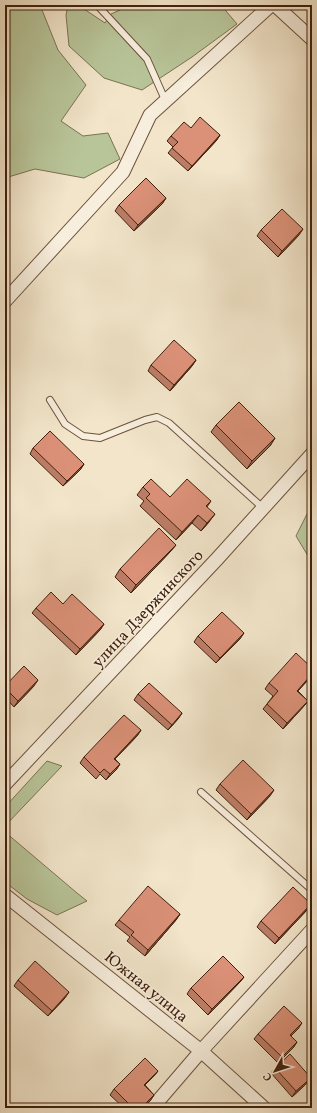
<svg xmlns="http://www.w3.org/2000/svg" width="317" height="1113" viewBox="0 0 317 1113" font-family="Vollkorn,serif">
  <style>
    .green { fill: #b8c599; stroke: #7c7252 }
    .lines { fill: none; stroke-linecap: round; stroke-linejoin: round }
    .lane-casing { stroke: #6d513c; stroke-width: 8 }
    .street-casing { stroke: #6d513c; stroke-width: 15 }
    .lane { stroke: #f7eedd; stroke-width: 6 }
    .street { stroke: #f7eedd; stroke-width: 13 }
    .wall { fill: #bc7d67; stroke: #41200c }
    .shaded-wall { fill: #996654; stroke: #41200c }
    .building { fill: #db9178; stroke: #41200c }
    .labels { text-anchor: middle; stroke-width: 3; stroke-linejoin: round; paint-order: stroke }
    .street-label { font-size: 16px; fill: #41200c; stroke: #f7eedd }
  </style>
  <rect width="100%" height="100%" fill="#f2e5ca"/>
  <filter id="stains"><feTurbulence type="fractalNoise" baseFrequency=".005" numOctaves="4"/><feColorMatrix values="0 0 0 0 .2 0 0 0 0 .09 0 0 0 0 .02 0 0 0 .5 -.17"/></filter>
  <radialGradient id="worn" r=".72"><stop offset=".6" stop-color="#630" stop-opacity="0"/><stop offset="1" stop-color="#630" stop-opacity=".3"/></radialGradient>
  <path class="green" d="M5,5h35l18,45 28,35 -25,36 22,15 25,-3 12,26 -36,19 -49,-9 -30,9z
    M68,5h10l27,18 6,-9 9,-4 2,-5h99l16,19 -45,33 -50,33 -38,-12 -35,-32 -3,-31z
    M307,514l5,5v47l-1,-5 -15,-25z
    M47,761l15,5 -57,60v-19z
    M5,832l72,61 10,8 -30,14 -30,-16 -22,-17z"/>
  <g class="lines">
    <defs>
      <path id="lane" d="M97,5l50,54 19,43
        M50,400l15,24 18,12 17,2 45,-18 12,-3 12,6 94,85
        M201,792l111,98"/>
      <path id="street" d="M275,5l37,34
        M5,301l118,-129 27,-57 121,-110
        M5,784l212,-225 95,-105
        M5,895l196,156 63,57
        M152,1108l49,-57 111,-121"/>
    </defs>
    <use href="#lane" class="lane-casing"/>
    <use href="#street" class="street-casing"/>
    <use href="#lane" class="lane"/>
    <use href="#street" class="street"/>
  </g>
  <path class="wall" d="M191,128l29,7 -4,6 -28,30 -20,-18 5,-6 -6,-6 4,-5z
    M166,198l-4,6 -28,27 -19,-20 4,-6z
    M261,230l38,5 -21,22 -21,-21z
    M196,360l-4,6 -22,25 -22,-20 3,-6z
    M216,425l59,13 -5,8 -23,23 -36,-37z
    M33,448l51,16 -4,6 -17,16 -33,-32z
    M143,487l27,10 41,4 -4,6 2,15 -8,9 -9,-8 -16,17 -36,-34 4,-5 -7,-6z
    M312,507v12l-5,-5z
    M176,545l-6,7 -39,41 -16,-16 5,-8z
    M36,608l68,16 -4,6 -24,25 -44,-42z
    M198,636l42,3 -24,24 -22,-21z
    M312,668v7l-14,16 10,10 -4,5 -21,23 -20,-20 4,-5 6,-8 -8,-7 4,-6z
    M5,686h29l-20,21 -9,-10z
    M138,694l44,19 -4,6 -10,11 -34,-30z
    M141,730l-4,6 -22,23 5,5 -4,6 -10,10 -6,-6 -4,5 -16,-16 4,-6z
    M220,784l50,12 -23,24 -31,-30z
    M307,910l-32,34 -18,-17 4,-6z
    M180,914l-4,6 -31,36 -18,-15 3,-4 -15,-12 4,-5z
    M244,977l-4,5 -32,33 -21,-21 4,-6z
    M18,980l47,18 -17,18 -34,-30z
    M298,1029l-7,7 6,6 -4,6 -15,15 -24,-24 4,-5z
    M275,1068l32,15 -15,14 -21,-24z
    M158,1071l-4,5 -9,9 9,10 -4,6 -8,7h-18l-14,-13 4,-6z"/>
  <path class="shaded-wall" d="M220,135l-4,6 -28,30 4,-5z
    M166,198l-4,6 -28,27 4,-6z
    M303,229l-4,6 -21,22 4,-6z
    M196,360l-4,6 -22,25 4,-6z
    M275,438l-5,8 -23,23 5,-8z
    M84,464l-4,6 -17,16 4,-5z
    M215,514l-6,8 -8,9 6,-8z
    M198,515l-6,8 -16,17 6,-8z
    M176,545l-6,7 -39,41 5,-8z
    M104,624l-4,6 -24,25 4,-6z
    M244,633l-4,6 -24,24 4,-5z
    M312,674l-1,3 -18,19 4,-5z
    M38,680l-4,6 -20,21 4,-6z
    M308,701l-4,5 -21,23 4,-6z
    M182,713l-4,6 -10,11 4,-5z
    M141,730l-4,6 -27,28 4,-5z
    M120,764l-4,6 -10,10 4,-6z
    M274,790l-4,6 -23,24 4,-6z
    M311,904l-4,6 -32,34 4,-6z
    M180,914l-4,6 -31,36 3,-6z
    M244,977l-4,5 -32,33 4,-6z
    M69,992l-4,6 -17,18 4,-5z
    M302,1023l-4,6 -12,12 4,-6z
    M297,1042l-4,6 -15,15 4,-6z
    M158,1071l-4,5 -14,14 4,-5z
    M311,1078l-4,5 -15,14 4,-6z
    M154,1095l-4,6 -8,7h-1z"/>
  <path class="building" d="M200,117l20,18 -28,31 -20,-18 6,-6 -7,-6 13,-14 7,6z
    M146,178l20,20 -28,27 -19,-20z
    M282,209l21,20 -21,22 -21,-21z
    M174,340l22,20 -22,25 -23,-20z
    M239,402l36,36 -23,23 -36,-36z
    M50,431l34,33 -17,17 -34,-33z
    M151,479l19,18 17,-18 24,22 -5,5 9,8 -8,9 -9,-8 -16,17 -36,-34 4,-4 -7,-7z
    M159,528l17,17 -40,40 -16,-16z
    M51,592l12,12 9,-10 32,30 -24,25 -44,-41z
    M222,612l22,21 -24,25 -22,-22z
    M296,653l16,15v6l-15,17 11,10 -21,22 -20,-19 11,-13 -9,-8z
    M24,666l14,14 -20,21 -13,-13v-2z
    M149,683l33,30 -10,12 -34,-31z
    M124,715l17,15 -27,29 6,5 -10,10 -6,-5 -4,4 -16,-16z
    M243,760l31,30 -23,24 -31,-30z
    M148,886l32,28 -32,36 -17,-15 3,-3 -15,-12z
    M293,887l18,17 -32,34 -18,-17z
    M223,956l21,21 -32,32 -21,-21z
    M35,961l34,31 -17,19 -34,-31z
    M284,1006l18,17 -12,12 7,7 -15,15 -24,-23z
    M290,1054l21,24 -15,13 -21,-23z
    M145,1058l13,13 -14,14 10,10 -13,13h-8l-19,-19z"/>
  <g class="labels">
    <g class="street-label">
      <text transform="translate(147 608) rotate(-47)" y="6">улица Дзержинского</text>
      <text transform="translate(147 986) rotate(39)" y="6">Южная улица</text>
    </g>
  </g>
  <rect width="317" height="1113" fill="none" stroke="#f2e5ca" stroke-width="20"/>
  <rect x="6" y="6" width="305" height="1101" fill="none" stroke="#41200c" stroke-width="2"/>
  <rect x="10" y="10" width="297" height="1093" fill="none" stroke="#41200c"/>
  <g transform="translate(275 1071) rotate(231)" stroke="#f7eedd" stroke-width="3" paint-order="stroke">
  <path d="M0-3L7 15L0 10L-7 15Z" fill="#41200c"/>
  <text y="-6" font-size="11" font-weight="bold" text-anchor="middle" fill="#41200c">С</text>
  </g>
  <rect width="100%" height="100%" filter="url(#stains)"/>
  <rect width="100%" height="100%" fill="url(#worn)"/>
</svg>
